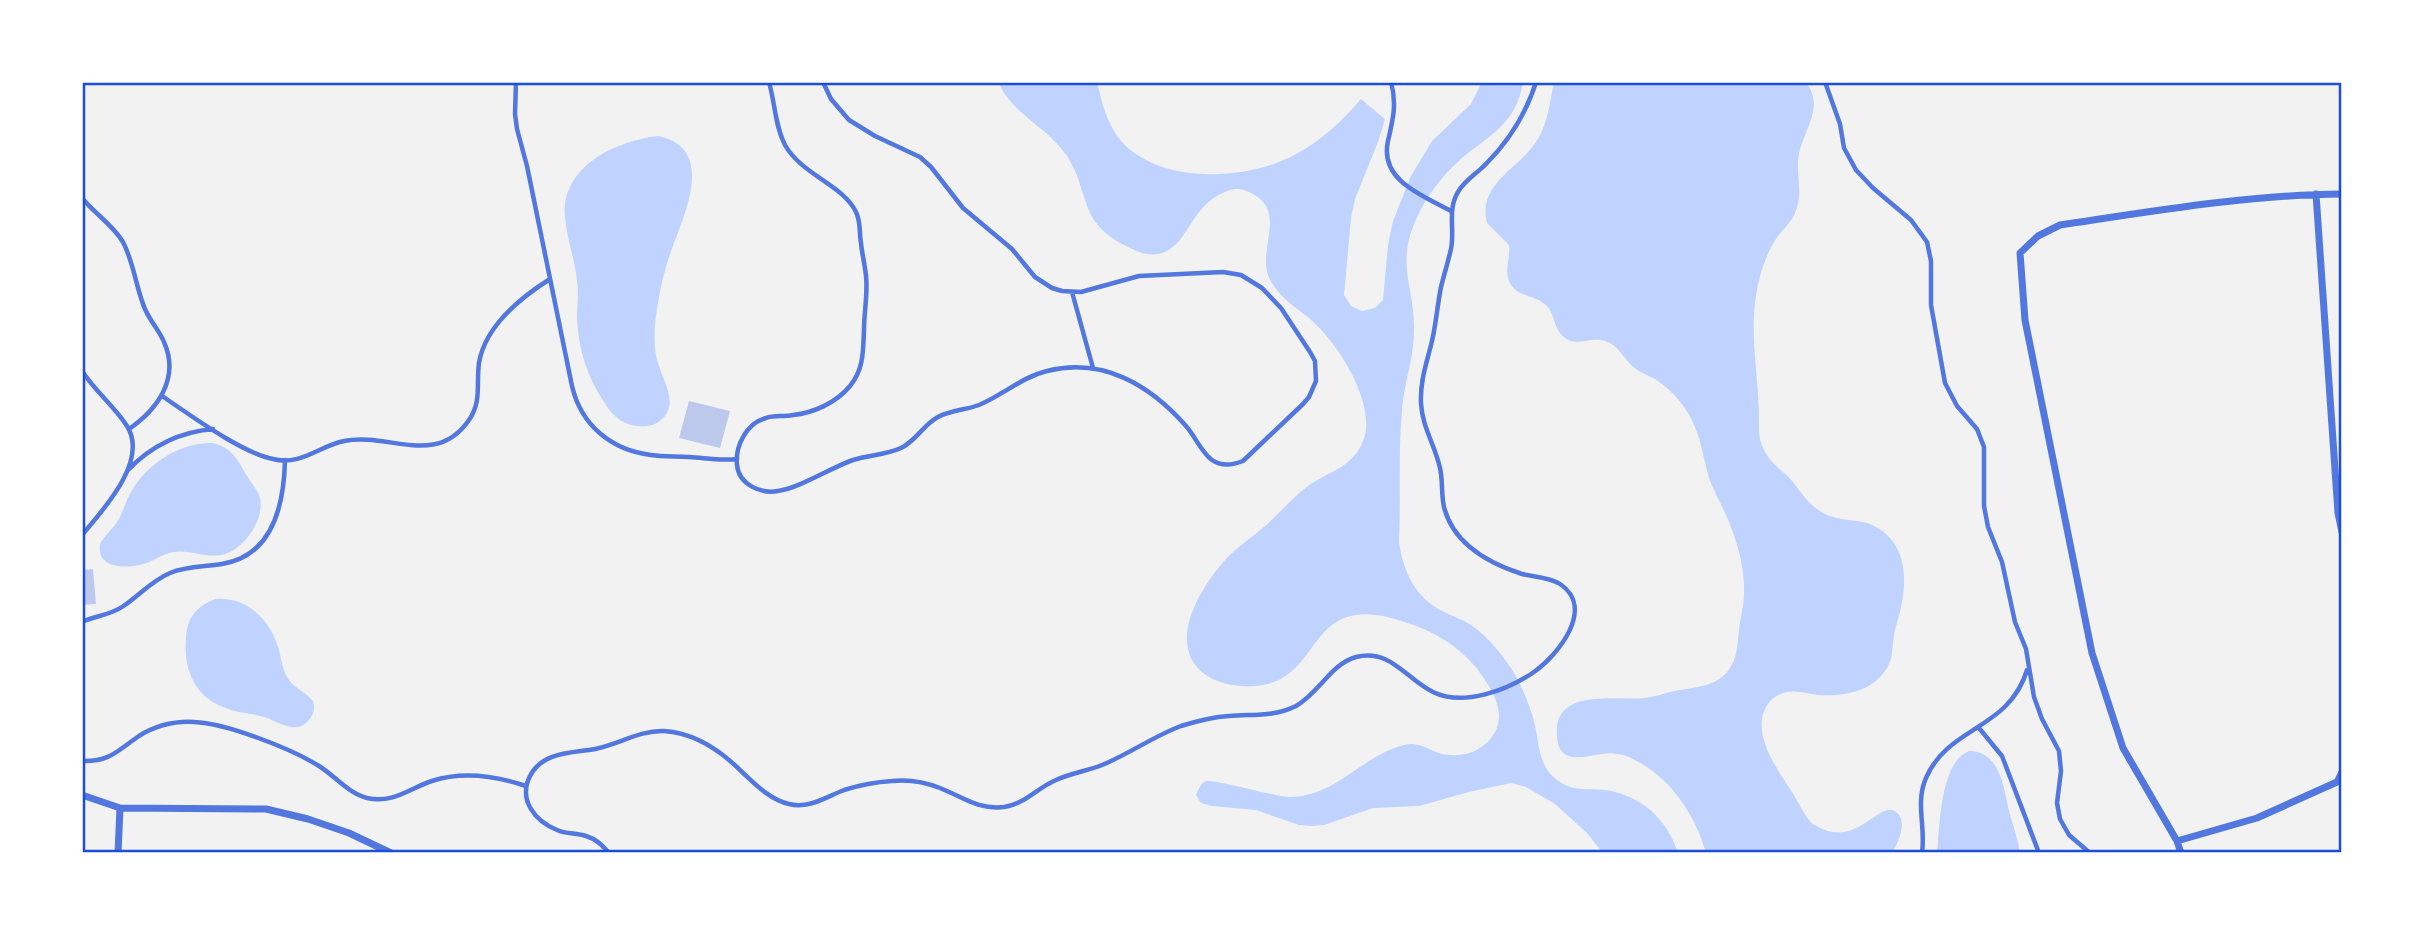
<svg xmlns="http://www.w3.org/2000/svg" width="2424" height="935" viewBox="0 0 2424 935" font-family="'Asap Condensed',sans-serif">
  <style>
    .water { fill: #bfd3fe }
    .building { fill: #bdc9ec }
    .lines { fill: none; stroke-linecap: round; stroke-linejoin: round }
    .service { stroke: #5277de; stroke-width: 4.5 }
    .minor { stroke: #5277de; stroke-width: 7 }
    .neatline { fill: none; stroke: #1d4ed8; stroke-width: 2.5 }
  </style>
  <rect width="100%" height="100%" fill="#f2f2f2"/>
  <path class="water" d="M998,82h99c5,21 10,42 24,59 39,44 127,40 175,13 25,-13 46,-33 65,-55l24,20 -7,23 -23,57 -4,19 -7,77 7,11 11,5 13,-3 8,-8 5,-55 5,-24 18,-45 21,-35 39,-37 11,-22h41c-7,42 -32,52 -61,76 -20,18 -37,39 -47,64 -19,43 0,67 -1,109 0,27 -10,52 -12,79 -4,44 -1,88 -3,132 4,29 16,55 43,69 10,5 20,8 29,14 16,11 29,27 40,43 10,16 18,35 23,53 6,23 3,46 26,61 15,10 30,6 46,8 36,6 61,29 72,63h-75l-16,-20 -32,-29 -29,-17 -15,-4 -42,9 -50,14 -46,2 -49,17 -12,1 -13,-1 -43,-15 -44,-4 -11,-3 -5,-8c3,-6 4,-11 10,-14 6,-2 67,15 83,16 47,0 72,-41 115,-52 13,-3 20,2 32,7 22,8 48,1 59,-20 10,-19 -1,-39 -12,-55 -16,-24 -40,-41 -67,-51 -122,-48 -83,66 -174,60 -19,-1 -40,-8 -50,-26 -17,-32 12,-76 33,-100 12,-13 26,-22 39,-33 15,-13 28,-29 44,-41 13,-10 31,-15 43,-27 8,-7 14,-19 15,-30 3,-37 -30,-88 -57,-111 -13,-10 -28,-20 -37,-35 -20,-29 20,-72 -23,-91 -8,-4 -16,-4 -24,0 -36,14 -37,57 -67,62 -12,2 -22,-3 -32,-8 -49,-25 -35,-52 -59,-90 -20,-30 -53,-40 -69,-74z
    M1554,82h252c19,26 -2,46 -7,72 -4,20 5,39 -4,59 -4,10 -13,17 -19,26 -11,17 -17,37 -20,56 -7,44 4,87 3,131 -1,20 9,34 24,46 14,11 21,30 37,39 16,11 35,7 52,14 41,19 35,66 24,101 -3,11 -3,22 -5,32 -9,31 -43,39 -72,37 -10,-1 -21,-5 -32,-3 -9,2 -17,7 -21,15 -15,28 12,63 26,85 7,11 12,24 21,32 6,4 13,7 20,8 27,4 47,-26 59,-22 18,6 7,32 0,43h-186c-11,-39 -36,-76 -73,-94 -9,-5 -20,-7 -31,-5 -17,2 -43,12 -45,-17 -5,-50 58,-36 87,-39 11,-1 21,-5 31,-7 20,-4 40,-4 53,-20 10,-13 9,-26 11,-41 1,-12 5,-24 5,-36 1,-23 -5,-46 -13,-67 -6,-17 -16,-32 -22,-49 -5,-17 -7,-34 -14,-51 -8,-20 -22,-36 -40,-48 -8,-4 -16,-7 -23,-13 -9,-9 -14,-21 -27,-25 -14,-5 -27,6 -40,-3 -13,-10 -9,-27 -22,-35 -12,-9 -27,-6 -34,-22 -5,-13 2,-24 0,-36l-22,-22c-10,-40 33,-54 51,-84 10,-17 12,-37 16,-57z
    M658,136c57,11 28,75 15,110 -7,18 -12,38 -15,57 -3,17 -5,35 -2,52 3,21 25,47 6,64 -7,7 -16,8 -25,7 -16,-2 -25,-11 -33,-24 -17,-25 -26,-54 -27,-84 0,-13 2,-25 0,-37 -2,-22 -10,-41 -12,-63 -5,-51 50,-77 93,-82z
    M213,443c22,6 25,19 36,36 4,7 9,11 11,19 5,22 -17,53 -39,57 -17,3 -31,-6 -48,-3 -11,2 -19,9 -30,12 -17,5 -47,5 -43,-20 4,-8 12,-14 17,-22 6,-9 8,-20 14,-30 16,-28 49,-50 82,-49z
    M216,599c29,-2 52,18 61,45 4,10 4,21 9,31 6,13 19,16 27,26 2,7 1,13 -4,19 -14,17 -33,-1 -49,-4 -10,-3 -21,-3 -32,-7 -32,-10 -45,-38 -42,-71 1,-20 10,-32 30,-39z
    M1970,751c32,1 34,41 40,64 4,13 8,25 10,38h-83c3,-27 3,-93 33,-102z"/>
  <path class="building" d="M689,401l41,10 -10,37 -41,-10z
    M93,569l3,35 -14,1v-35z"/>
  <g class="lines">
    <path class="service" d="M516,82l-1,32 2,15 10,37 45,220c9,39 39,64 79,69 13,2 25,1 38,2 17,1 31,4 48,2
      M769,82c6,21 6,44 16,63 17,30 58,40 71,67 5,10 3,20 5,31 1,11 4,22 5,33 2,18 -2,35 -2,54 -1,21 0,39 -14,56 -14,17 -37,27 -57,29 -9,2 -19,0 -27,3 -20,5 -31,29 -29,47 2,20 24,29 41,26 22,-3 52,-23 75,-31 16,-5 33,-5 48,-12 15,-7 22,-23 37,-31 13,-7 28,-7 41,-12 24,-10 43,-28 68,-34 56,-14 103,14 139,55 9,10 15,26 26,34 10,7 21,5 31,1l60,-57 6,-7 7,-16 -1,-20 -5,-9 -29,-44 -19,-20 -21,-13 -18,-3 -84,4 -58,16 -19,-1 -10,-3 -17,-11 -23,-28 -49,-41 -32,-41 -11,-10 -45,-21 -26,-16 -18,-21 -8,-17
      M1391,82c6,21 2,38 -3,59 -9,40 36,55 63,70
      M1825,82l15,42 4,24 12,22 17,18 38,32 16,22 4,19v44l14,78 12,23 20,23 7,18v59l4,21 14,35 13,60 11,27 8,48 8,22 17,32 2,20 -4,32 3,16 9,16 21,18
      M82,198c13,16 31,27 41,44 11,21 13,46 22,67 5,12 14,21 19,33 16,36 -6,67 -35,87
      M1072,292l21,76
      M82,371c13,20 32,35 45,55 22,35 -24,84 -45,109
      M162,396c28,19 80,57 111,63 28,7 46,-13 71,-18 45,-9 92,27 125,-21 13,-19 7,-36 10,-57 6,-37 41,-65 71,-84
      M128,470c24,-25 51,-38 85,-41
      M82,622c13,-6 28,-7 40,-15 17,-11 29,-26 48,-34 17,-7 34,-6 52,-9 51,-8 62,-59 63,-104
      M1979,728l23,28 37,97
      M82,761c28,1 36,-11 57,-25 16,-10 36,-15 55,-14 32,1 98,27 125,44 16,10 29,27 48,32 26,6 43,-10 65,-17 31,-10 64,-5 94,5
      M609,853c-7,-8 -13,-14 -23,-17 -10,-3 -20,-2 -29,-6 -22,-9 -39,-30 -27,-54 11,-22 37,-23 59,-26 26,-3 49,-20 75,-19 30,2 57,20 77,40 14,13 29,29 48,33 20,5 37,-7 55,-14 16,-5 32,-8 48,-9 17,-2 33,1 48,7 23,9 38,22 64,19 21,-3 33,-19 52,-27 15,-7 31,-9 46,-15 27,-11 52,-29 79,-39 16,-5 32,-9 48,-10 24,-2 45,1 67,-10 23,-13 35,-42 60,-49 34,-9 50,22 77,35 30,15 75,-2 101,-20 24,-17 62,-64 26,-88 -11,-7 -26,-7 -38,-10 -34,-11 -69,-31 -78,-67 -3,-13 -1,-26 -4,-39 -5,-23 -18,-41 -19,-65 -1,-21 5,-38 10,-58 5,-19 6,-38 10,-58 3,-12 7,-25 10,-38 4,-19 -4,-39 7,-57 6,-11 18,-18 27,-27 24,-24 41,-51 51,-83
      M1922,853c4,-26 -7,-50 4,-75 22,-52 83,-48 101,-108"/>
    <path class="minor" d="M2316,194l22,319 4,19
      M82,795l38,13 146,1 42,10 41,14 42,20
      M2177,841l80,-23 80,-36 5,-10
      M118,853l2,-45
      M2181,853l-4,-12 -54,-93 -31,-95 -67,-333 -5,-67 18,-17 22,-11c94,-14 187,-30 282,-31"/>
  </g>
  <rect width="2424" height="935" fill="none" stroke="#ffffff" stroke-width="168"/>
  <rect x="84" y="84" width="2256" height="767" class="neatline"/>
</svg>
